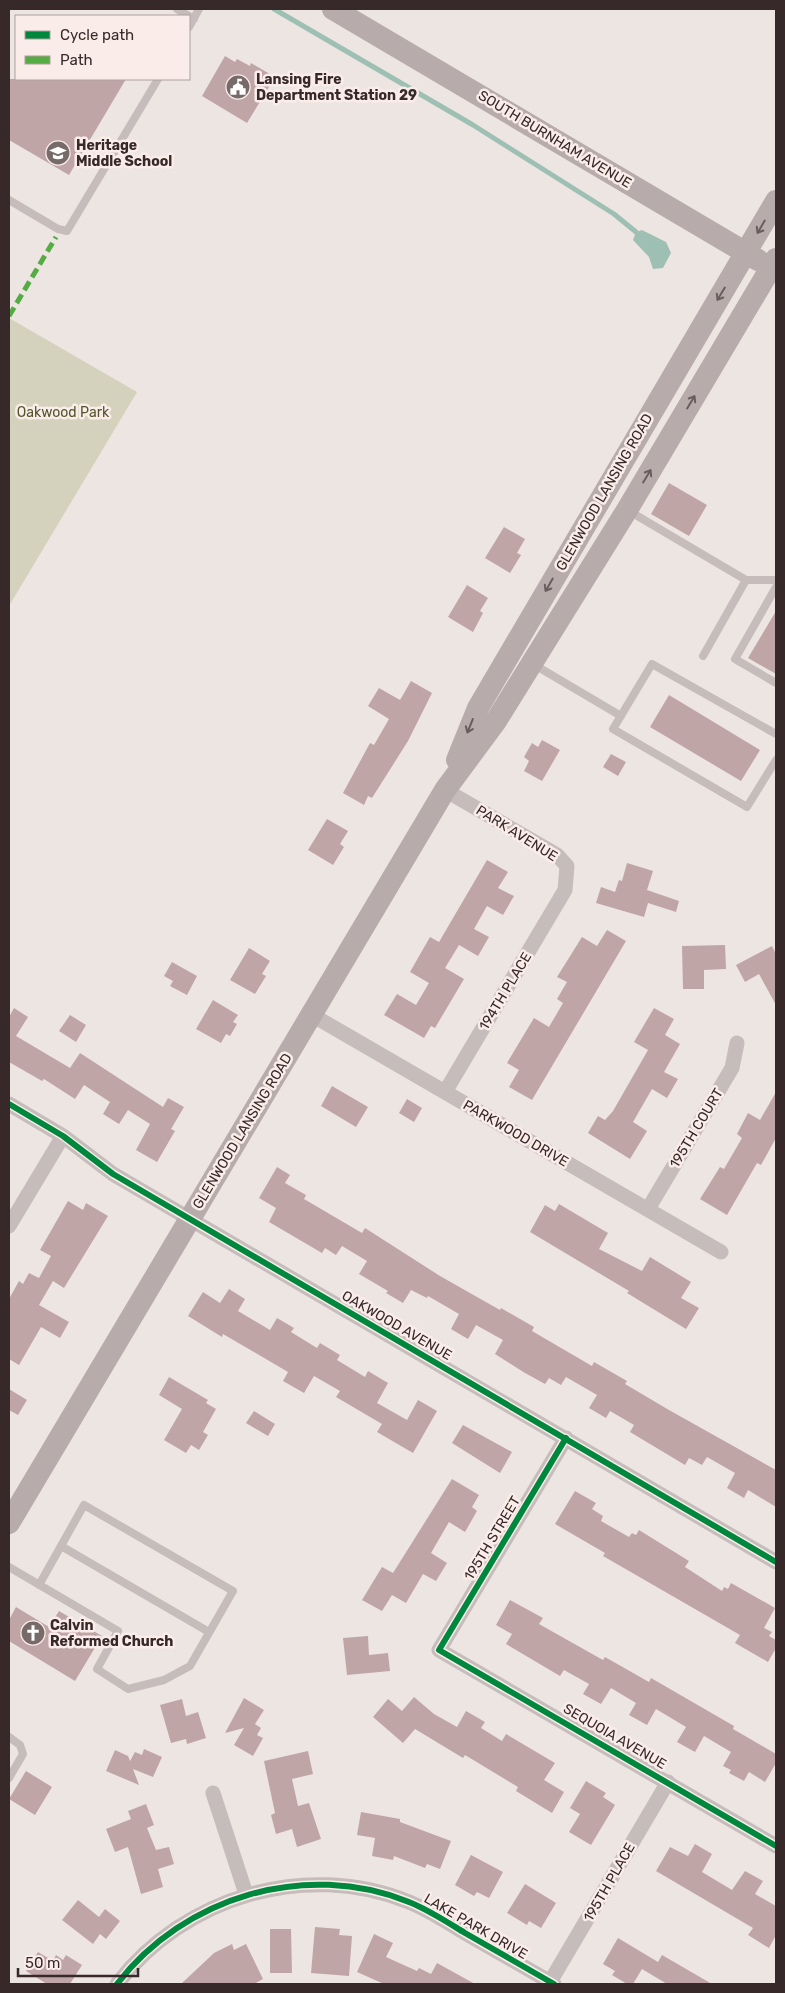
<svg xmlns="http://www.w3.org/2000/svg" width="785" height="1993" viewBox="0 0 785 1993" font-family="Rubik,sans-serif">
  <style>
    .green { fill: #d4d1bc }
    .water { fill: #9ebfb4 }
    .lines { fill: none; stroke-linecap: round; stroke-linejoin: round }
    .stream { stroke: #9ebfb4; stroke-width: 5 }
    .building { fill: #c0a5a6 }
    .lane { stroke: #c6bcbb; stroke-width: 8 }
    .street { stroke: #c6bcbb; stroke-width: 15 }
    .secondary { stroke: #b7acab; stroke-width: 22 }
    .quiet { stroke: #55ab44; stroke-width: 5; stroke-dasharray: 10 5; stroke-linecap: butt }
    .cycleway-casing { stroke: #faede9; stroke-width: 9 }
    .cycleway { stroke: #00873e; stroke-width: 6 }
    .oneway { stroke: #6a5d5d }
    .labels { text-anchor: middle; stroke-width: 5; stroke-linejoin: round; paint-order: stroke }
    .poi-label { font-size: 14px; font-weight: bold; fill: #372929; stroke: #faede9; text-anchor: start }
    .street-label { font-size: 14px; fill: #372929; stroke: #faede9 }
    .park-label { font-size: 14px; fill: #53562d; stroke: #faede9 }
  </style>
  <rect width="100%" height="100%" fill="#ede5e2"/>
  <path class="green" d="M9,318l128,74 -128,214z"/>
  <path class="water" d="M642,230l24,12 5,11 -8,15 -10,1 -4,-12 -16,-17 3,-8z"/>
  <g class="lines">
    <path class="stream" d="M274,9l199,116 141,89 22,18"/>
  </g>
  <path class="building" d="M225,56l10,6 2,-3 13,7 1,-3 24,14 -28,46 -45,-27z
    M9,79h117l-57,96 -60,-35z
    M669,483l38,22 -18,31 -38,-22z
    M504,527l21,12 -8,14 4,2 -11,18 -25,-15z
    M467,585l21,13 -8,13 3,2 -10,19 -25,-15z
    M776,611v63l-28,-16z
    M411,681l21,12 -24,48 -36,57 -4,-2 -4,9 -21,-12 27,-50 4,2 15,-26 -21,-13 11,-18 21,12z
    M669,695l91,55 -19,31 -91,-54z
    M542,740l18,10 -18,31 -18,-10 5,-10 -5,-4 8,-14 6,4z
    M611,754l15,8 -8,14 -15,-9z
    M327,819l21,12 -8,13 4,3 -11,18 -25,-15z
    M487,860l21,12 -10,16 16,8 -11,19 -16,-9 -13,23 15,8 -11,19 -19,-11 -14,23 19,11 -29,49 -4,-2 -7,12 -40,-23 13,-21 19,11 13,-22 -19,-11 20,-35 9,5z
    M627,863l26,8 -6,19 32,11 -3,11 -28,-9 -4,14 -48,-14 5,-16 14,5 4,-12 3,1z
    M607,930l19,11 -94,159 -23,-13 10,-17 -12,-7 27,-45 15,9 14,-24 -6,-4 10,-17 -10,-5 25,-40 15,9z
    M725,945l1,24 -22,1v19h-21l-1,-43z
    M772,946l4,8v51l-17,-31 -14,8 -9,-17z
    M249,948l21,13 -8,13 4,2 -11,18 -25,-14z
    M172,962l25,14 -10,19 -17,-9 3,-5 -9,-5z
    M213,1000l25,15 -5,7 4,2 -7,12 -4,-2 -5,9 -25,-14z
    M14,1008l14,9 -12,19 54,32 10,-15 83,54 5,-9 16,9 -13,22 4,2 -18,31 -21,-12 14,-26 -22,-14 -9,14 -16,-10 7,-12 -26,-17 -9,14 -31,-20 -2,2 -33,-19v-45z
    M654,1008l20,11 -9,16 15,9 -16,28 14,7 -11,19 -15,-9 -19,33 14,9 -17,28 -42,-26 10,-17 7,4 8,-9 35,-61 -14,-8z
    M70,1015l16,10 -10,17 -17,-11z
    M332,1086l36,21 -12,20 -35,-21z
    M776,1092v46l-15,27 -4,-2 -30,52 -27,-16 20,-32 4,2 18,-31 -5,-4 11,-21 12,7z
    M407,1099l15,9 -8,14 -15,-9z
    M277,1167l13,8 -5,8 21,12 -2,4 58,34 3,-5 75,48 60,34 1,-2 33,19 -2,4 60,35 2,-4 33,19 -2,3 44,26 107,60v37l-28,-17 -4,8 -17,-10 8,-15 -28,-16 -5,8 -13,-7 -4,7 -55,-33 4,-7 -24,-14 -4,7 -17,-10 8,-13 -31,-18 -5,8 -12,-7 -4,6 -20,-11 -30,-19 8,-14 -27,-15 -8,14 -17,-10 8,-15 -31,-18 -1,2 -16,-8 -8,13 -17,-10 2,-2 -29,-17 8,-13 -25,-15 -6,9 -11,-7 -3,5 -53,-31 7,-14 -17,-10z
    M68,1201l15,9 3,-7 22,13 -44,72 -11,-7 -14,24 30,17 -9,16 -19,-11 -22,38 -10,-6v-60l10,-18 4,3 6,-11 10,5 12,-22 -11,-6z
    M559,1204l49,29 -9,16 43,22 8,-14 41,25 -10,16 18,10 -13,21 -59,-36 2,-2 -99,-59 15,-27 10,6z
    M229,1289l16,10 -7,12 32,19 7,-12 17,10 -3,4 26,16 3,-5 20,12 -3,5 28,17 3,-6 20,12 -11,20 30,17 11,-20 19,11 -24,42 -36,-21 5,-8 -46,-27 4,-6 -26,-15 -10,17 -21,-12 5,-9 -65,-38 -1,3 -34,-21 15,-24 17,11z
    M169,1377l39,23 -2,3 10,6 -13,23 5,3 -9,15 -8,-5 -5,8 -22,-13 18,-31 -23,-14z
    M9,1389l18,11 -9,15 -9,-5z
    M254,1411l21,13 -7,12 -22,-13z
    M463,1425l49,27 -12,21 -48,-30z
    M452,1479l27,16 -7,12 5,4 -12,21 -16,-10 -18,31 16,10 -11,18 -13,-7 -17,29 -14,-8 -10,16 -20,-11 20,-33 11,6z
    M575,1491l21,12 -4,6 11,7 -2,5 28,16 3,-4 4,2 3,-5 50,31 -4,6 37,24 2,-4 4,2 3,-6 44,25 -11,20 8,4 -3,4 7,4v8l-8,14 -33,-19 5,-8 -137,-79 2,-3 -50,-29z
    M510,1600l33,18 -4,6 64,36 2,-3 44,25 2,-4 83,48 -1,3 43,25v9l-11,19 -16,-10 -5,9 -15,-8 2,-3 -8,-4 8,-14 -27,-16 -9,16 -18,-10 9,-15 -30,-18 -9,16 -18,-10 7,-12 -25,-15 -10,16 -18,-10 6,-10 -25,-14 -4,6 -54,-32 6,-10 -16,-9z
    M16,1607l33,20 10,-16 43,25 -27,45 -66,-40v-21z
    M368,1636l1,19 19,-2 2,18 -43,4 -4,-37z
    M414,1697l20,17 23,13 9,-16 19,11 -4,6 21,13 4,-7 49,29 -11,17 20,12 -12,21 -36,-22 2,-4 -53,-32 -2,3 -48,-29 -12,14 -30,-26 15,-18 14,12z
    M244,1698l20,12 -9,14 6,4 -4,7 6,3 -10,18 -19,-11 10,-17 -19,5z
    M182,1699l4,17 12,-4 8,26 -19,6 -1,-5 -15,4 -11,-38z
    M144,1749l18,8 -9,20 -20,-8 6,16 -33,-14 9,-21 13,6 2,5 5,-9 7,3z
    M308,1751l5,23 -21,5 6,27 11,-3 12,36 -24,8 -5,-18 -16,5 -5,-19 4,-2 -11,-52z
    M26,1771l26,16 -17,28 -26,-16z
    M586,1781l20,12 -3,4 12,8 -24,40 -22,-13 11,-18 -10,-6z
    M146,1804l8,21 -7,3 9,22 13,-3 5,17 -16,5 5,18 -22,7 -13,-47 -13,5 -9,-23 25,-10 -3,-8z
    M361,1812l39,7v3l51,19 -11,28 -13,-5 -2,4 -31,-12 -1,4 -21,-4 3,-18 -18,-3z
    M695,1844l17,10 -10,18 30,18 13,-19 18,10 -8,13 21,12v29l-7,13 -21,-13 5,-7 -97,-57 14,-24 18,9z
    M471,1855l32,17 -14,26 -12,-6 -3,4 -19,-11z
    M525,1884l31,19 -15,25 -12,-7 -2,4 -20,-12z
    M78,1900l21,17 6,-8 15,12 -14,18 -6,-5 -7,10 -31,-24z
    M315,1927l25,2 -1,6 13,1 -3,40 -38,-3z
    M270,1929h21l1,44h-22z
    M374,1934l19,9 -7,14 31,14 2,-3 12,6 6,-11 38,21h-91l-27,-12z
    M618,1938l40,24 4,-7 50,29h-45l-25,-15 -9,15h-6l-15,-9 3,-4 -12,-7z
    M232,1944l2,6 12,-6 17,35 -9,5h-73l33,-31z
    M38,1952l15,9 3,-6 7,5 3,-5 16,10 -12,19h-23l-21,-13z"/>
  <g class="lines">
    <path class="lane" d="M177,9l17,10
      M189,27l10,-18
      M9,200l49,29 9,2 91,-152
      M629,511l117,69
      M776,587l-41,72 41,24
      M703,656l43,-76h30
      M533,664l88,52
      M776,734l-124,-70 -39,65 134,78 29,-47
      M61,1546l148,86
      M9,1567l109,64 -21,38 31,20 36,-9 26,-14 43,-75 -149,-86 -45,80
      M9,1737l11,8 3,9 -14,24"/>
    <path class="street" d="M445,790l112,65 10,11 -2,24 -120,202
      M312,1015l409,237
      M9,1104l54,32 50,38 663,388
      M648,1209l84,-141 5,-25
      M9,1226l54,-90
      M566,1438l-127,212 337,196
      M213,1793l33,101
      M550,1982l118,-200
      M117,1984c67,-87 188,-124 292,-82 20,8 38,20 56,31 30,17 59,34 89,51"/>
    <path class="secondary" d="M333,9l425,251
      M457,760l21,-52 298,-507
      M9,1523l436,-733 51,-69 131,-211 149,-251"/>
    <path class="quiet" d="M9,316l47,-79"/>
    <defs>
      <path id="cycleway" d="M9,1104l54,32 50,38 663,388
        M566,1438l-127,212 337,196
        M117,1984c67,-87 188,-124 292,-82 20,8 38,20 56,31 30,17 59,34 89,51"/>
    </defs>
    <use href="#cycleway" class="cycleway-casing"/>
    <use href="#cycleway" class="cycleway"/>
  </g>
  <defs><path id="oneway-shaft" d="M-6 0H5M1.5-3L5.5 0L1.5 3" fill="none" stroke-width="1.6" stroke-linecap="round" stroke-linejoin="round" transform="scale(1.25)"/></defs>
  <g class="oneway">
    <use href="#oneway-shaft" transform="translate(761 227) rotate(120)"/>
    <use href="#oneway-shaft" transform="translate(721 294) rotate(121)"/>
    <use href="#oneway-shaft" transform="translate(691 402) rotate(-59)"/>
    <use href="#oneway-shaft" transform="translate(647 476) rotate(-59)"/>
    <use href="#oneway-shaft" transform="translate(549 585) rotate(120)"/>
    <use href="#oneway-shaft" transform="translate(470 726) rotate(112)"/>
  </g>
  <defs>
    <symbol id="civic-disc" viewBox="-11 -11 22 22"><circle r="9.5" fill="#776b6a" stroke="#faede9"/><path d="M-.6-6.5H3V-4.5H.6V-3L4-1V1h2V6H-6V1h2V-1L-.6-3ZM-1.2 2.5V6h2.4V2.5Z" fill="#fff"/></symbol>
    <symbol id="school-disc" viewBox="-11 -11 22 22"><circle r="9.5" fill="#776b6a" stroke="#faede9"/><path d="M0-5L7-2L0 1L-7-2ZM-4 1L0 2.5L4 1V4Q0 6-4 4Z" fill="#fff"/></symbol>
    <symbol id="church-disc" viewBox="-11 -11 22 22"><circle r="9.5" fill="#776b6a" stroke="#faede9"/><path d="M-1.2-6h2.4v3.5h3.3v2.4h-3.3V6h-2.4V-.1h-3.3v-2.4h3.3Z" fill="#fff"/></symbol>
  </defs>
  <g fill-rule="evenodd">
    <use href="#civic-disc" x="224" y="73" width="28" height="28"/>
    <use href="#school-disc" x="44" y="139" width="28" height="28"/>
    <use href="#church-disc" x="19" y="1619" width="28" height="28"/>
  </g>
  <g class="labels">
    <g class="poi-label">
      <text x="256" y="84">Lansing Fire<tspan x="256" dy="16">Department Station 29</tspan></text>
      <text x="76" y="150">Heritage<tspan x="76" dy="16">Middle School</tspan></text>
      <text x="50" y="1630">Calvin<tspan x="50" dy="16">Reformed Church</tspan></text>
    </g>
    <g class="street-label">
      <text transform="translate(555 139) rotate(31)" y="5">SOUTH BURNHAM AVENUE</text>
      <text transform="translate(604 492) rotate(-60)" y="5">GLENWOOD LANSING ROAD</text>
      <text transform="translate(517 833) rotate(32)" y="5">PARK AVENUE</text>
      <text transform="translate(505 991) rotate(-59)" y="5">194TH PLACE</text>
      <text transform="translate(696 1128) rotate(-59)" y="5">195TH COURT</text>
      <text transform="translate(242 1131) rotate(-59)" y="5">GLENWOOD LANSING ROAD</text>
      <text transform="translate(516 1133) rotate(30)" y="5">PARKWOOD DRIVE</text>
      <text transform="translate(397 1325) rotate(30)" y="5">OAKWOOD AVENUE</text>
      <text transform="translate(492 1538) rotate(-59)" y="5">195TH STREET</text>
      <text transform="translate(615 1736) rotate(30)" y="5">SEQUOIA AVENUE</text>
      <text transform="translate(609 1882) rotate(-60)" y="5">195TH PLACE</text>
      <text transform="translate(476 1926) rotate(30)" y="5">LAKE PARK DRIVE</text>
    </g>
    <g class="park-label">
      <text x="63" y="417">Oakwood Park</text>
    </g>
  </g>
  <rect width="785" height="1993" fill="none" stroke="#372929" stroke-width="20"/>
  <rect x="15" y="15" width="175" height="65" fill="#faede9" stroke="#ac9f9c"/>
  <rect x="25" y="31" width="25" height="8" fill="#00873e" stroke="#ac9f9c"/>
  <text x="60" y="40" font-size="15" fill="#372929">Cycle path</text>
  <rect x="25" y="56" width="25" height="8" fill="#55ab44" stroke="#ac9f9c"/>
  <text x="60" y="65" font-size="15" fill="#372929">Path</text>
  <path d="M18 1968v8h120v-8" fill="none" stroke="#372929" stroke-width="2.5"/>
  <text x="25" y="1968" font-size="15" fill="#372929" stroke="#faede9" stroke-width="4" paint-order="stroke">50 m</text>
</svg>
